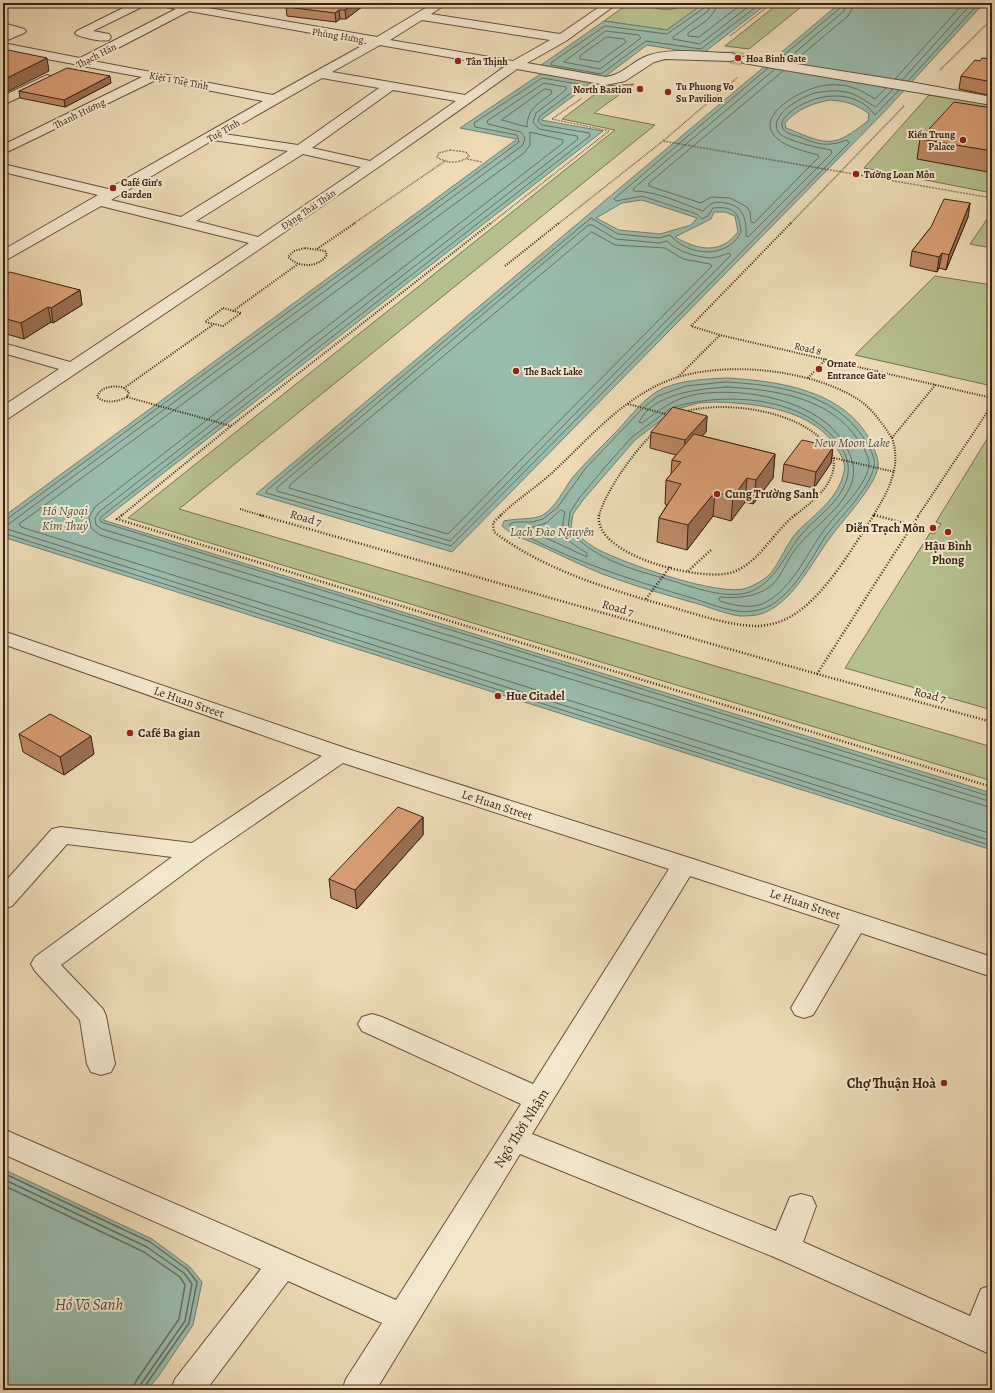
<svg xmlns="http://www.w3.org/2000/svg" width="995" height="1393" viewBox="0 0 995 1393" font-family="Alegreya,serif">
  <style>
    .green { fill: #b6c08e; stroke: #787152 }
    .water { fill: #99bbab; stroke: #737e6f; fill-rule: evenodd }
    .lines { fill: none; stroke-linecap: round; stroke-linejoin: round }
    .shore-far1 { stroke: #6a6e60; stroke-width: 1 }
    .shore { stroke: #6a6e60; stroke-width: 1.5 }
    .minor-tunnel { stroke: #c9b695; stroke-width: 13; stroke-dasharray: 13 6; stroke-linecap: butt }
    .minor-casing { stroke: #67503e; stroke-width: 2 }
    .path-far2 { stroke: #3b2216; stroke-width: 1.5; stroke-dasharray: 0.5 1; stroke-linecap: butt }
    .path-far1 { stroke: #3b2216; stroke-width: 2; stroke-dasharray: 1 1.5; stroke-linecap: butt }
    .path { stroke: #3b2216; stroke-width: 2.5; stroke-dasharray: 1 2; stroke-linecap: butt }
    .minor { fill: #f3e8cf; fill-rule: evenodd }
    .wall { fill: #bb8865; stroke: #3b2216 }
    .shaded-wall { fill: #996f52; stroke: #3b2216 }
    .building { fill: #da9e75; stroke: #3b2216 }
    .poi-dot { fill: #8f2418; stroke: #f3e8cf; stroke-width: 1.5 }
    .labels { text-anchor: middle; stroke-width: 4; stroke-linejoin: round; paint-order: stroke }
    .far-street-label { font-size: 10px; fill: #3b2216; stroke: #f3e8cf }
    .far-poi-label { font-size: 10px; font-weight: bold; fill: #3b2216; stroke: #f3e8cf; text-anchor: start }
    .poi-label { font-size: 12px; font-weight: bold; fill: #3b2216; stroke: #f3e8cf; text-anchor: start }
    .street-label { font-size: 12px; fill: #3b2216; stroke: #f3e8cf }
    .water-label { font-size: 13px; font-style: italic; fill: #575043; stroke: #f3e8cf }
    .near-poi-label { font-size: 14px; font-weight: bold; fill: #3b2216; stroke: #f3e8cf; text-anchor: end }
    .near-street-label { font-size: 14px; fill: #3b2216; stroke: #f3e8cf }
    .near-water-label { font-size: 16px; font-style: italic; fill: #575043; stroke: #f3e8cf }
  </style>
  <rect width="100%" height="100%" fill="#ecdbb5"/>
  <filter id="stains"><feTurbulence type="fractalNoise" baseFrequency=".005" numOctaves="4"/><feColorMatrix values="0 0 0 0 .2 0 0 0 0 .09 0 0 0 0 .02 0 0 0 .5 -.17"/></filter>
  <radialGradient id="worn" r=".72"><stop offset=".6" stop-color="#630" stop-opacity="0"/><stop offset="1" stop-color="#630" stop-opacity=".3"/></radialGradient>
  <path class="green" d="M629,3h75l-37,27 -63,-9z
    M779,3h27l-57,46 -24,-3z
    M634,84l-40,29 61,12 -476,384 813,238v34l-864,-263 487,-388 -53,-11 44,-33z
    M929,95l63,10v88l-128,-25z
    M992,212v36l-22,-4z
    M935,276l57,9v101l-137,-31z
    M992,431v131l-5,7 5,1v140l-147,-42 85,-135 4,1 7,-10 -5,-2z"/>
  <path class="water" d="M704,3h64l-66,51 -55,-9 -44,33 -66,-10 67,-47 63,9z
    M840,3h144l-98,107 -434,442 -196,-58zM830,100c15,1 27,4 39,14l-1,7c-10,7 -22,18 -35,20 -13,3 -35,-9 -47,-13l-1,-5c12,-14 28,-20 45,-23zM642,200l55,18 -6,7 -31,9 -41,-4 -23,-12 26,-15zM714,212h11l10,4 3,16c-18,23 -40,18 -63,5l36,-18z
    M542,73l50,9 -51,38 62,11 -500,389 889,273v57l-989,-313v-20l514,-378 -57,-11z
    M727,378c51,3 118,12 144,64 3,7 8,16 7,25 -3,19 -34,52 -46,68 -19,25 -37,64 -66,77 -8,4 -18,4 -26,4 -15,-2 -31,-9 -45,-13 -32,-9 -64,-18 -95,-30 -19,-8 -38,-17 -57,-26 -13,-6 -30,-11 -41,-21l2,-5c12,-3 30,-1 39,-6 14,-9 20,-25 30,-38 14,-16 29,-31 44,-46 14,-15 28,-35 47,-43 19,-8 42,-9 63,-10zM714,402c42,1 101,7 124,48 4,7 8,14 6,22 -6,27 -28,41 -46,59 -12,13 -17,30 -28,43 -6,6 -15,11 -23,14 -26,10 -123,-25 -148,-38 -11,-6 -20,-13 -28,-23l2,-13 10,-14 52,-60 34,-26 8,-5 21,-6z
    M3,1169l149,70 38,28 12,15 -9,43 -35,52 -11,13h-144z"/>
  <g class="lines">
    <path class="shore-far1" d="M706,3l-2,5 -37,26 -62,-8 -53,36 -1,3 50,9 45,-33 55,8 60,-46
      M711,3l-3,8 -35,26v2l27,5 53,-41
      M717,3c-2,15 -17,22 -29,30v3l11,1 44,-34
      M606,31l33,4 2,3 -41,31 -36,-7z
      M607,37l17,2 2,3 -27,20 -19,-3v-3z
      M778,60l62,-52 2,-5
      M785,61l59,-50 3,-8
      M793,62l55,-46 4,-7 1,-6
      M768,68l-154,131 2,2 26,-5 55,18 5,5 6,-3 5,-8c21,-2 26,4 28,24 -14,28 -53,24 -71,3l-11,3 -41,-4 -27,-16 -324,272 -1,3 185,53 398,-403 -2,-3c-20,7 -28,5 -47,-3 -6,-2 -17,-4 -18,-11 -1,-5 4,-10 7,-13 24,-20 66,-26 86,2l24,-25
      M775,69l-141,119 -1,3c24,0 47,12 70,20 3,-2 6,-7 10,-8 3,-1 9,-1 12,0 18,2 22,17 21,33l2,1 84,-84 -1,-3c-11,-2 -45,-9 -52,-17 -13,-17 24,-37 36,-40 10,-2 21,-3 31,-1 11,2 20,10 30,15l17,-18
      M783,71l-134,112v3l52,17 10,-6 19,1 17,9 3,5 1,10 3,1 65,-66 -1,-2c-11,-3 -32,-8 -40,-16 -25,-20 15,-44 33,-50 8,-3 18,-5 27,-4 14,0 26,7 37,14l11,-11
      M895,79l69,-76
      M902,80l70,-77
      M908,81l71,-78
      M545,89l6,1 1,3c-13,11 -25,15 -25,34l-25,-7z
      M589,225h3l24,14 43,4 8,-2c11,11 29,16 44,17 5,0 12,-3 18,-5l2,2 -281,286 -173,-50v-3z
      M592,232l23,13 50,3 18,11 27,5 2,2 -264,268 -159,-46 1,-3z
      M726,382c50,3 107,10 137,55 5,8 13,20 11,29 -3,22 -36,53 -49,71 -16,25 -38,70 -71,74 -20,3 -40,-6 -59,-12 -63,-19 -128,-39 -185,-72v-3l5,-2h17l11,-3 14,-11 28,-39 58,-61 15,-12 28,-10z
      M727,387c49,3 103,10 132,54 5,7 11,17 10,25 -4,23 -34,48 -47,67 -17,24 -32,59 -60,71 -14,5 -29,1 -42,-3l-1,-2 1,-2c20,2 46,-1 58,-19 7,-10 11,-22 19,-31 17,-21 46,-38 55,-65 4,-14 0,-25 -7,-37 -25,-45 -100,-58 -147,-51 -22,3 -39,16 -56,29l-3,-1c14,-29 60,-33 88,-35z
      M671,408l-39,29 -26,29 -26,31 -10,15 -2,17c25,29 59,39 95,49 24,7 58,21 83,15 25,-6 37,-34 51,-53 16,-22 46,-37 51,-66 2,-14 -5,-25 -13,-35 -36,-43 -111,-47 -161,-32
      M561,510l4,2c-6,25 1,28 22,41v4l-58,-27 1,-2 16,-5z
      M3,520l4,-1 512,-377 -2,-7 -42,-8 -1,-4 68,-45 36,6 1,3 -39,29 -2,5 4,4 47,8 1,3 -488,380 -2,3 1,3 891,275
      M3,533l989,313
      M992,802l-890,-273 -6,-4 -1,-7 4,-6 479,-373 -1,-3 -38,-7 -6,-7 3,-9 30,-23v-3l-22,-4 -57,38 1,3 33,8 4,6 -2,7 -517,381 1,3 985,312
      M992,808l-892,-273 -9,-7 -2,-11 6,-10 468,-364v-3l-33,-8v13l-6,8 -505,371 2,3 971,307"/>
    <path class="shore" d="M3,1173l147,69 37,27 10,13 -8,41 -44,63 -1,4
      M3,1179l144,68 37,26 8,11 -7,37 -44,63 -2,6
      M3,1185l141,67 36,25 5,8 -6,34 -43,62 -3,9"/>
    <path class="minor-tunnel" d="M730,57l17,3"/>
    <defs>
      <path id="minor" d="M133,3h15l-2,2 -53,26 16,3 2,3 -2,3c-9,2 -23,-2 -32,-5l-2,-2 2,-2z
        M155,3h38l4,3 180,31 57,-34h14l-17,11 129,20 45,-31h13l-52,38 -39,22 79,14c18,-3 25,-15 41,-21 23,-9 58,-3 83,-3l4,1 2,3 -2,3 -4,1 -65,-2 -11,3 -29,19 -19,4 -89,-16c-167,120 -337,235 -508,349l-6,1v-13l56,-37 -56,-16v-10l67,19 179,-119 -148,-37 -93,53 -5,2v-11l95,-55 -95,-23v-8l105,25 155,-88 -107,-21 -153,74v-9l139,-68 -60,-11 -3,1 -5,-3 -71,-13v-8l77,15 96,-49 -19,-4zM189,11l178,32 -94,52 -180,-34zM422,20l128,20 -37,21 -123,-21zM380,45l124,22 -39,28 -133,-23zM322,78l57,10 -81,57 -74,-11zM393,90l63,11 -86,60 -58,-13zM213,140l75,11 -107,66 -70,-17zM303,154l58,13 -103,70 -62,-16z
        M3,23l21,6 2,2 -2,2 -21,9v-8l5,-2 -5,-1z
        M747,56l163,26 82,15v8l-249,-42 -2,-3 2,-3z
        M47,75l4,1 2,3 -2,3 -48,23v-9z
        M3,631l345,118 345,110 299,98v20l-131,-44 -48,82 -9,3 -9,-3 -4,-7 49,-83 -150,-49 -158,258 244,97 14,-34 11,-3 11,3 4,9 -13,36 167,74 11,-27 11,-4v70l-218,-98 -254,-103 -144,236h-34l4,-11 36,-56 -94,-42 -82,109h-35l4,-11 86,-110 -258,-115v-25l393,171 125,-196 -159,-73 -4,-7 4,-7 10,-3 10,3 151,67 136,-215 -326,-106 -138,95 -144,107 42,44 3,7 9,48 -4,8 -10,3 -10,-3 -4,-8 -7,-44 -45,-49 -4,-7 4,-7 137,-100 -105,-13 -55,62 -9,3v-25l49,-55 9,-2 131,16 130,-87 -319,-112z"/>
    </defs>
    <use href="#minor" class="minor-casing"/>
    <path class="path-far2" d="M652,3l-2,2 1,2c9,2 20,5 28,-1l-4,-3
      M730,36l42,-33
      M940,70l52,-51
      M663,141l329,57
      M450,150l16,2 3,4c-9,8 -22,8 -32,1l2,-4z
      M467,159l15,3
      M353,224l92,-63
      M490,224l119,-93 -57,-12 30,-21
      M558,224l105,-83 75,-64
      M790,224l114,-118"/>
    <path class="path-far1" d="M791,223l-100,103 29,9 272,63
      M305,248l20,3 2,4c-9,13 -28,13 -39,2l6,-6z
      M317,249l38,-26
      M505,266l54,-43
      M223,308l18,5 -18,13 -18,-4z
      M233,311l65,-47
      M678,377l42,-42
      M808,378l18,-19
      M122,387c-10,-1 -21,-1 -25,10 9,7 20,5 30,0l2,-5 -5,-4 90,-64
      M127,397l104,29
      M628,404l41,11
      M892,438l44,-54
      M834,458l61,14
      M240,509l23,7
      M874,515l2,1
      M121,516l110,-90 260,-203
      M500,516c17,-17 37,-29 54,-45 32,-30 62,-65 102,-85 53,-28 149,-19 200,12 15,9 26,25 36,40
      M599,516c7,-29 54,-93 81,-103 41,-14 117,-3 145,30 6,8 11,18 8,28 -5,20 -24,33 -39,45
      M873,516c15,-24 29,-50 19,-78
      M918,516l74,-111"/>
    <path class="path" d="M122,515l-5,4 875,268
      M260,515l557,159 175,48
      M501,515l-8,8 1,9c53,40 121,59 184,77 24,7 51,16 77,17 12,0 24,-3 35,-9 35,-20 62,-69 84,-102
      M599,515c-6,41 105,68 134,57 27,-10 40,-40 62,-57
      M874,515l38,10
      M688,571l23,-21
      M646,599l24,-32
      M817,674l102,-159"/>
    <use href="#minor" class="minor"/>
  </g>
  <path class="wall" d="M367,3l-21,16h-6l-4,3 -49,-6 -1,-9z
    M992,59v37l-33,-7 2,-13 19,-15z
    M111,83l-46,24 -45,-9 -1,-7z
    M992,108v59l-4,5 -71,-13 3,-20z
    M970,203l-2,14 -22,53 -7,-2 -2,4 -27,-6 2,-15 19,-24z
    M3,276l77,14 2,15 -29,18 -2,-1 -27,17 -21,-6z
    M707,416l-1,16 -4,4 73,18 -2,24 -20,26 -8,-2 -14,19 -18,-5 -26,34 -30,-8 2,-24 8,-13 -2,-1 1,-24 5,-6 1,-14 4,-5 -26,-7 1,-16z
    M833,447l-2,16 -17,25 -32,-7 2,-17z
    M19,734l75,20 -30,21 -41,-23z
    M423,817v18l-66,74 -26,-11 -2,-19z"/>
  <path class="shaded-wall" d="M355,3h12l-21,16 -1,-9z
    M339,10l1,9 -4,3 -1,-9z
    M47,58l2,13 -46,23v-14z
    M110,76l1,7 -46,24 -1,-7z
    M992,151v16l-4,5z
    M970,203l-2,14 -22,53 3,-15z
    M942,253l-3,15 -2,4 2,-15z
    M80,290l2,15 -29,18 -2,-15z
    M48,307l3,15 -27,17 -3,-16z
    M707,416l-1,16 -22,25 1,-17z
    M833,447l-2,16 -17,25 2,-16z
    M775,454l-2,24 -20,26 3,-24z
    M747,478l-2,24 -14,19 2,-24z
    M715,492l-2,24 -26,34 1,-25z
    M91,736l3,18 -30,21 -4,-18z
    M423,817v18l-66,74 -2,-19z"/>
  <path class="building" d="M294,3h61l-10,7h-6l-4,3 -49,-6z
    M3,49l44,9 -44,22z
    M982,58l10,1v23l-31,-6 14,-16 5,1z
    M67,68l43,8 -46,24 -45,-9z
    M954,102l38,6v43l-72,-12z
    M944,199l26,4 -21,52 -7,-2 -3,4 -27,-6 19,-24z
    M10,272l70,18 -29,18 -3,-1 -27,16 -18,-5v-42z
    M673,407l34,9 -22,24 -34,-8z
    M694,434l81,20 -19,26 -9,-2 -14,19 -18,-5 -27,33 -29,-7 22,-34 -15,-4 15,-18 -9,-2z
    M802,440l31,7 -17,25 -32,-8z
    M50,714l41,22 -31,21 -41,-23z
    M398,807l25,10 -68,73 -26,-11z"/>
  <g class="poi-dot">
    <circle cx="738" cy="58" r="4"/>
    <circle cx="458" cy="61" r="4"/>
    <circle cx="640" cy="89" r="4"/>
    <circle cx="668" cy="92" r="4"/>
    <circle cx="963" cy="140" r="4"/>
    <circle cx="856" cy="174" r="4"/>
    <circle cx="113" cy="188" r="4"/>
    <circle cx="819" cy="369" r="4"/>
    <circle cx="516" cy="371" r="4"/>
    <circle cx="717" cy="494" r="4"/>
    <circle cx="933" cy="528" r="4"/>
    <circle cx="948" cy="532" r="4"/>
    <circle cx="498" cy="696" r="4"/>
    <circle cx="130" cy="733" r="4"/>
    <circle cx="944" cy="1083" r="4"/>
  </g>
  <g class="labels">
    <g class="far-street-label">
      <text transform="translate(338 35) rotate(9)" y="4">Phùng Hưng</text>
      <text transform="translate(96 55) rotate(-27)" y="4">Thạch Hãn</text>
      <text transform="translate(179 80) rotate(11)" y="4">Kiệt 1 Tuệ Tĩnh</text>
      <text transform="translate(79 113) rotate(-26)" y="4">Thanh Hương</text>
      <text transform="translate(223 130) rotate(-30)" y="4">Tuệ Tĩnh</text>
      <text transform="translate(308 209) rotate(-34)" y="4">Đặng Thái Thân</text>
      <text transform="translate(808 348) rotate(13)" y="4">Road 8</text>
    </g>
    <g class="far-poi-label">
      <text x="746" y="62">Hoa Binh Gate</text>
      <text x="466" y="65">Tân Thịnh</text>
      <text x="676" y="90">Tu Phuong Vo<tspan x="676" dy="12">Su Pavilion</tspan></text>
      <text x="632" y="93" text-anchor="end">North Bastion</text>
      <text x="955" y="138" text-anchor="end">Kiến Trung<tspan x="955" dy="12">Palace</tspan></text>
      <text x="864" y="178">Tường Loan Môn</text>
      <text x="121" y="186">Café Gin’s<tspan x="121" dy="12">Garden</tspan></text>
      <text x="827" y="367">Ornate<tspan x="827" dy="12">Entrance Gate</tspan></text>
      <text x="524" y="375">The Back Lake</text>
    </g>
    <g class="poi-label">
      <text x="725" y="498">Cung Trường Sanh</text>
      <text x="925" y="532" text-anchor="end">Diễn Trạch Môn</text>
      <text x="948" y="550" text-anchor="middle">Hậu Bình<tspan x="948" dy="14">Phong</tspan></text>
      <text x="506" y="700">Hue Citadel</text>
      <text x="138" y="737">Café Ba gian</text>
    </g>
    <g class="street-label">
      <text transform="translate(306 518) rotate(16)" y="4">Road 7</text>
      <text transform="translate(618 608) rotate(16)" y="4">Road 7</text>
      <text transform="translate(930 695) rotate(15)" y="4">Road 7</text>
      <text transform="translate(189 702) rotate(19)" y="4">Le Huan Street</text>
      <text transform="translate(497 805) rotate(18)" y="4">Le Huan Street</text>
      <text transform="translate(805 904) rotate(18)" y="4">Le Huan Street</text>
    </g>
    <g class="water-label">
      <text x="852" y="447">New Moon Lake</text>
      <text x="65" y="515">Hồ Ngoại<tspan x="65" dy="15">Kim Thuỷ</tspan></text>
      <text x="552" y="536">Lạch Đào Nguyên</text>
    </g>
    <g class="near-poi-label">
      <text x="936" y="1088">Chợ Thuận Hoà</text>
    </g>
    <g class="near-street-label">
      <text transform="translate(521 1128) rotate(-58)" y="5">Ngô Thời Nhậm</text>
    </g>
    <g class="near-water-label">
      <text x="89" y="1310">Hồ Võ Sanh</text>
    </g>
  </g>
  <rect width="995" height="1393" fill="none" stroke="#ecdbb5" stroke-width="16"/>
  <rect x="4" y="4" width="987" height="1385" fill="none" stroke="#3b2216" stroke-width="2"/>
  <rect x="8" y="8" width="979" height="1377" fill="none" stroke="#3b2216"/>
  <rect width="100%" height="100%" filter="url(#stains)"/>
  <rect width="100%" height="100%" fill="url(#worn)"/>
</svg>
